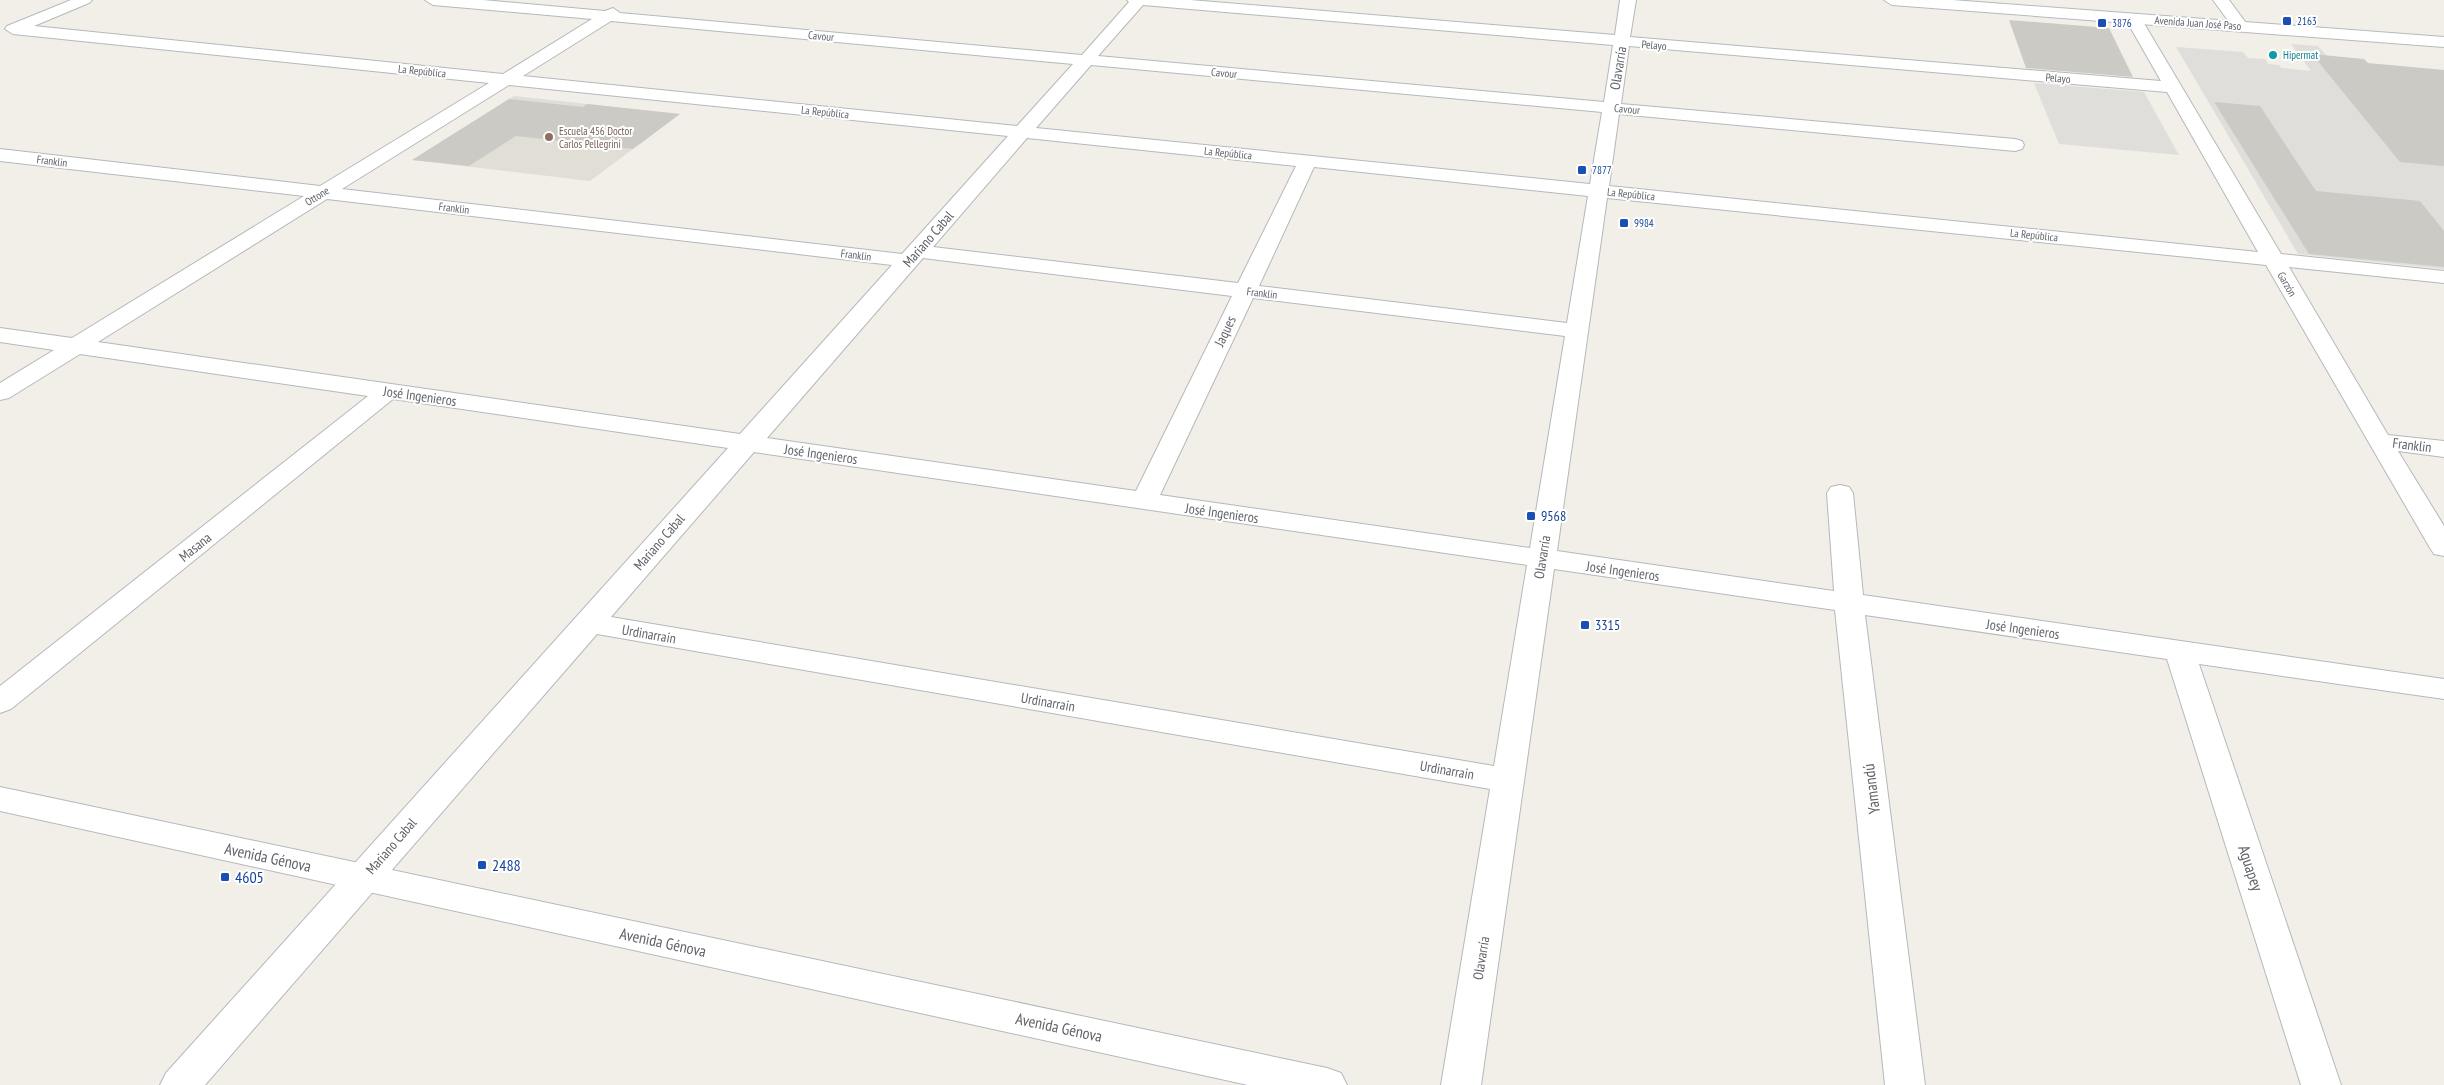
<svg xmlns="http://www.w3.org/2000/svg" width="2444" height="1085" viewBox="0 0 2444 1085" font-family="'PT Sans Narrow',sans-serif">
  <style>
    .industrial { fill: #e0deda }
    .education { fill: #e1ded6 }
    .building { fill: #cccac5 }
    .lines { fill: none; stroke-linecap: round; stroke-linejoin: round }
    .minor-casing { stroke: #b5b8bc; stroke-width: 2 }
    .tertiary-casing { stroke: #b5b8bc; stroke-width: 2 }
    .secondary-casing { stroke: #b6babf; stroke-width: 2 }
    .minor { fill: #fff; fill-rule: evenodd }
    .tertiary { fill: #fff; fill-rule: evenodd }
    .secondary { fill: #fff; fill-rule: evenodd }
    .transit-dot { fill: #1a4fb4; stroke: #fff; stroke-width: 2 }
    .culture-dot { fill: #0f9aa8; stroke: #fff; stroke-width: 2 }
    .education-dot { fill: #8d6e63; stroke: #fff; stroke-width: 2 }
    .labels { text-anchor: middle; stroke-width: 4; stroke-linejoin: round; paint-order: stroke }
    .far-transit-label { font-size: 11px; fill: #164399; stroke: #fff; text-anchor: start }
    .far-street-label { font-size: 11px; fill: #5f6368; stroke: #fff }
    .far-culture-label { font-size: 11px; fill: #0d838f; stroke: #fff; text-anchor: start }
    .far-education-label { font-size: 11px; fill: #785e54; stroke: #fff; text-anchor: start }
    .street-label { font-size: 14px; fill: #5f6368; stroke: #fff }
    .transit-label { font-size: 14px; fill: #164399; stroke: #fff; text-anchor: start }
    .near-street-label { font-size: 16px; fill: #5f6368; stroke: #fff }
    .near-transit-label { font-size: 16px; fill: #164399; stroke: #fff; text-anchor: start }
  </style>
  <rect width="100%" height="100%" fill="#f1efe8"/>
  <path class="industrial" d="M2291,44l27,2 21,24 105,9v190l-146,-15 -122,-207 67,5 5,6 17,1 3,5 11,1 3,3 29,3z
    M2034,83l110,9 35,63 -120,-11z"/>
  <path class="education" d="M514,96l166,18 -90,67 -178,-21z"/>
  <path class="building" d="M2009,20l100,8 24,49 -107,-9z
    M2312,54l52,5 4,4 76,7v96l-44,-4z
    M509,99l74,8 4,-3 93,10 -47,35 -117,-13 -47,30 -57,-6z
    M2214,102l46,4 56,85 104,10 24,30v36l-135,-13z"/>
  <g class="lines">
    <defs>
      <path id="minor" d="M71,0h21l-3,3 -55,23 469,48 89,-55 -159,-14 -8,-5h58l122,11 8,-3 7,5 462,42 47,-53 -2,-2h63l425,35 5,-35h16l-6,37 531,44 -36,-63 2,-3h12l142,239 163,17v12l-155,-16 99,168 56,6v16l-46,-6 46,75v30l-10,-2 -4,-6 -164,-283 -659,-67 -50,353 277,40 -7,-98 4,-6 9,-2 9,2 4,6 10,102 581,84v20l-245,-35 142,421h-40l-134,-426 -302,-44 60,470h-40l-50,-475 -281,-41 -73,516h-40l49,-296 -893,-155 -392,451h-45l6,-12 562,-625 -335,-49 -382,310 -11,4v-27l368,-290 -288,-42 -71,44 -9,2v-17l54,-33 -54,-8v-14l72,10 232,-142 -304,-35v-12l320,37 169,-103 -476,-49 -8,-5 2,-3zM1143,5l470,40 -9,57 -506,-46zM611,21l462,43 -56,62 -494,-50zM1629,46l538,46 91,160 -649,-66 10,-72 396,37 7,-2 2,-4 -2,-4 -7,-2 -394,-35zM1091,65l511,47 -12,72 -554,-56zM509,85l499,51 -106,118 -560,-65zM1027,138l269,28 -58,117 -305,-36zM1314,167l274,29 -21,127 -308,-37zM327,199l565,66 -152,169 -642,-92zM923,258l309,38 -96,195 -369,-53zM1253,298l312,38 -35,212 -370,-53zM754,452l773,113 -33,201 -883,-149z
        M2213,0h16l20,27 -2,3h-12z"/>
      <path id="tertiary" d="M0,787l1327,281 14,5 6,12h-99l-1248,-274z"/>
      <path id="secondary" d="M1884,0h68l492,37v10l-552,-42z"/>
    </defs>
    <use href="#minor" class="minor-casing"/>
    <use href="#tertiary" class="tertiary-casing"/>
    <use href="#secondary" class="secondary-casing"/>
    <use href="#minor" class="minor"/>
    <use href="#tertiary" class="tertiary"/>
    <use href="#secondary" class="secondary"/>
  </g>
  <g class="transit-dot">
    <rect x="2282" y="16" width="10" height="10" rx="2.5"/>
    <rect x="2097" y="18" width="10" height="10" rx="2.5"/>
    <rect x="1577" y="165" width="10" height="10" rx="2.5"/>
    <rect x="1619" y="218" width="10" height="10" rx="2.5"/>
    <rect x="1526" y="511" width="10" height="10" rx="2.5"/>
    <rect x="1580" y="620" width="10" height="10" rx="2.5"/>
    <rect x="477" y="860" width="10" height="10" rx="2.5"/>
    <rect x="220" y="872" width="10" height="10" rx="2.5"/>
  </g>
  <circle class="culture-dot" cx="2273" cy="55" r="5"/>
  <circle class="education-dot" cx="549" cy="137" r="5"/>
  <g class="labels">
    <g class="far-transit-label">
      <text x="2297" y="25">2163</text>
      <text x="2112" y="27">3876</text>
      <text x="1592" y="174">7877</text>
      <text x="1634" y="227">9984</text>
    </g>
    <g class="far-street-label">
      <text transform="translate(2198 23) rotate(4)" y="4">Avenida Juan José Paso</text>
      <text transform="translate(821 36) rotate(5)" y="4">Cavour</text>
      <text transform="translate(1654 45) rotate(5)" y="4">Pelayo</text>
      <text transform="translate(422 71) rotate(6)" y="4">La República</text>
      <text transform="translate(1224 73) rotate(5)" y="4">Cavour</text>
      <text transform="translate(2058 78) rotate(5)" y="4">Pelayo</text>
      <text transform="translate(1627 109) rotate(5)" y="4">Cavour</text>
      <text transform="translate(825 112) rotate(6)" y="4">La República</text>
      <text transform="translate(1228 153) rotate(6)" y="4">La República</text>
      <text transform="translate(52 161) rotate(7)" y="4">Franklin</text>
      <text transform="translate(1631 194) rotate(6)" y="4">La República</text>
      <text transform="translate(317 196) rotate(-32)" y="4">Ottone</text>
      <text transform="translate(454 208) rotate(7)" y="4">Franklin</text>
      <text transform="translate(2034 235) rotate(6)" y="4">La República</text>
      <text transform="translate(856 255) rotate(7)" y="4">Franklin</text>
      <text transform="translate(2287 284) rotate(60)" y="4">Garzón</text>
      <text transform="translate(1262 293) rotate(7)" y="4">Franklin</text>
    </g>
    <g class="far-culture-label">
      <text x="2283" y="59">Hipermat</text>
    </g>
    <g class="far-education-label">
      <text x="559" y="135">Escuela 456 Doctor<tspan x="559" dy="13">Carlos Pellegrini</tspan></text>
    </g>
    <g class="street-label">
      <text transform="translate(1618 68) rotate(-81)" y="5">Olavarría</text>
      <text transform="translate(928 239) rotate(-49)" y="5">Mariano Cabal</text>
      <text transform="translate(1225 331) rotate(-65)" y="5">Jaques</text>
      <text transform="translate(420 396) rotate(8)" y="5">José Ingenieros</text>
      <text transform="translate(2412 445) rotate(7)" y="5">Franklin</text>
      <text transform="translate(821 454) rotate(8)" y="5">José Ingenieros</text>
      <text transform="translate(1222 513) rotate(8)" y="5">José Ingenieros</text>
      <text transform="translate(659 542) rotate(-49)" y="5">Mariano Cabal</text>
      <text transform="translate(195 547) rotate(-39)" y="5">Masana</text>
      <text transform="translate(1542 557) rotate(-81)" y="5">Olavarría</text>
      <text transform="translate(1623 571) rotate(8)" y="5">José Ingenieros</text>
      <text transform="translate(2023 629) rotate(8)" y="5">José Ingenieros</text>
      <text transform="translate(649 634) rotate(10)" y="5">Urdinarrain</text>
      <text transform="translate(1048 702) rotate(10)" y="5">Urdinarrain</text>
      <text transform="translate(1447 770) rotate(10)" y="5">Urdinarrain</text>
      <text transform="translate(391 846) rotate(-49)" y="5">Mariano Cabal</text>
      <text transform="translate(1481 958) rotate(-81)" y="5">Olavarría</text>
    </g>
    <g class="transit-label">
      <text x="1541" y="521">9568</text>
      <text x="1595" y="630">3315</text>
    </g>
    <g class="near-street-label">
      <text transform="translate(1871 789) rotate(-97)" y="6">Yamandú</text>
      <text transform="translate(268 857) rotate(12)" y="6">Avenida Génova</text>
      <text transform="translate(2251 868) rotate(72)" y="6">Aguapey</text>
      <text transform="translate(663 942) rotate(12)" y="6">Avenida Génova</text>
      <text transform="translate(1059 1027) rotate(12)" y="6">Avenida Génova</text>
    </g>
    <g class="near-transit-label">
      <text x="492" y="871">2488</text>
      <text x="235" y="883">4605</text>
    </g>
  </g>
</svg>
